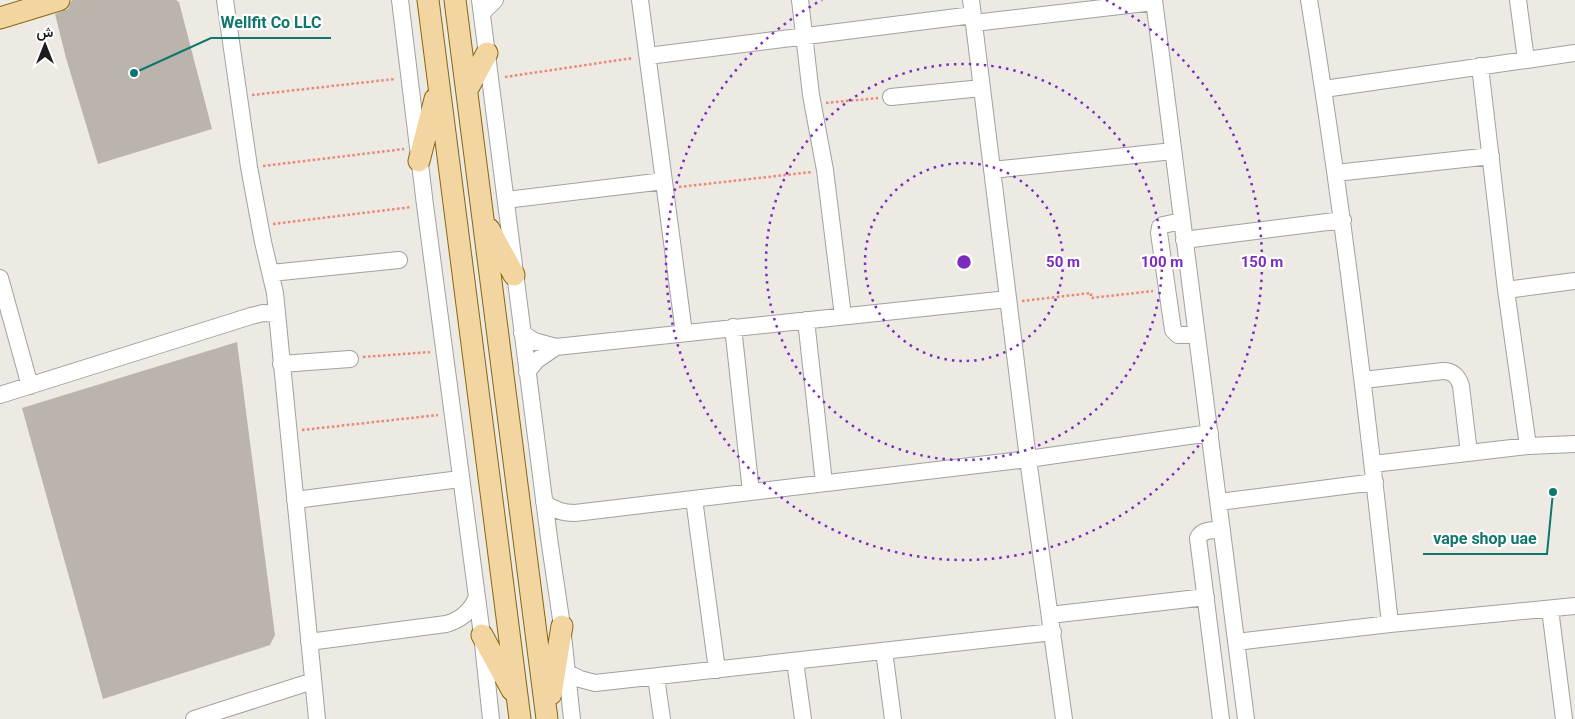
<svg xmlns="http://www.w3.org/2000/svg" width="1575" height="719" viewBox="0 0 1575 719" font-family="Roboto,Vazirmatn,sans-serif">
  <style>
    .building { fill: #bab4ad }
    .lines { fill: none; stroke-linecap: round; stroke-linejoin: round }
    .minor-casing { stroke: #a1a1a1; stroke-width: 18 }
    .major-casing { stroke: #89670d; stroke-width: 23 }
    .path { stroke: #ed8774; stroke-width: 2.5; stroke-dasharray: 2.5 2.5; stroke-linecap: butt }
    .minor { stroke: #fff; stroke-width: 16 }
    .major { stroke: #f3d5a2; stroke-width: 21 }
    .ring { fill: none; stroke: #7b2cbf; stroke-width: 2.5; stroke-dasharray: 2.5 5 }
    .centre { fill: #7b2cbf; stroke: #fff; stroke-width: 2.5 }
    .ring-label { font-size: 15px; text-anchor: middle; font-weight: bold; fill: #7b2cbf; stroke: #fff; stroke-width: 4.5; stroke-linejoin: round; paint-order: stroke }
    .leader { fill: none; stroke: #0f766e; stroke-width: 2 }
    .callout-dot { fill: #0f766e; stroke: #fff; stroke-width: 2 }
    .callout-label { font-size: 16px; text-anchor: middle; font-weight: bold; fill: #0f766e; stroke: #fff; stroke-width: 4.5; stroke-linejoin: round; paint-order: stroke }
  </style>
  <rect width="100%" height="100%" fill="#edeae3"/>
  <path class="building" d="M73,0h103l3,2 33,127 -114,35 -32,-106 -11,-44 13,-5 3,-8z
    M237,342l38,293 -5,10 -167,54 -81,-291z"/>
  <g class="lines">
    <defs>
      <path id="minor" d="M225,0l24,167 14,75 12,51 42,426
        M400,0l25,205 57,430 9,84
        M480,0l69,538 13,88 10,93
        M640,0l44,333
        M800,0l11,95 14,75 18,146
        M971,0l57,459 36,260
        M1154,0l92,719
        M1518,0l8,60
        M482,13l13,-13
        M974,23l180,-21
        M648,56l325,-41
        M1480,66l26,224 22,156
        M1324,89l251,-36
        M891,97l91,-9
        M992,170l181,-19
        M1336,173l155,-17
        M506,200l158,-19
        M1182,221l-19,4 -3,2 -1,6 14,97 5,5h19
        M1184,240l159,-20
        M271,273l128,-13
        M0,278l30,108
        M1506,290l69,-9
        M806,320l18,163
        M733,327l18,165
        M522,333l12,8 22,6 452,-48
        M281,364l69,-5
        M527,372l10,-12 19,-13
        M1363,380l80,-9c10,0 15,5 18,15l8,67
        M0,395l251,-79 12,-3 13,1
        M1373,464l155,-18 47,-2
        M694,499l23,171
        M295,500l165,-21
        M544,502c9,8 18,11 31,11l453,-54 182,-26
        M1219,502l156,-20
        M1550,609l14,110
        M1050,615l156,-18
        M1390,624l185,-18
        M309,642l137,-18c15,-4 24,-12 30,-25
        M1236,642l154,-18c-22,-208 -47,-417 -81,-624
        M884,651l9,68
        M795,661l8,58
        M566,672l14,7 15,4 458,-51
        M656,677l6,42
        M194,719l119,-38
        M1221,719l-23,-181c4,-9 15,-8 24,-8"/>
      <path id="major" d="M428,0l92,719
        M455,0l92,719
        M0,18l59,-18
        M467,90l20,-37
        M419,161l16,-62
        M489,229l25,46
        M482,635l30,55
        M551,694l11,-68"/>
    </defs>
    <use href="#minor" class="minor-casing"/>
    <use href="#major" class="major-casing"/>
    <path class="path" d="M505,77l128,-19
      M252,95l143,-16
      M826,103l52,-5
      M263,166l141,-17
      M679,187l133,-15
      M273,224l139,-17
      M1022,301l69,-8v5l62,-7
      M363,357l67,-5
      M302,430l136,-15"/>
    <use href="#minor" class="minor"/>
    <use href="#major" class="major"/>
  </g>
  <g class="ring">
    <circle cx="964" cy="262" r="99"/>
    <circle cx="964" cy="262" r="198"/>
    <path d="M1106 0A298 298 0 1 1 822 0"/>
  </g>
  <circle cx="964" cy="262" r="8" class="centre"/>
  <g class="ring-label">
    <text x="1063" y="267">50 m</text>
    <text x="1162" y="267">100 m</text>
    <text x="1262" y="267">150 m</text>
  </g>
  <path class="leader" d="M134 73L211 38H331M1553 492L1547 554H1423"/>
  <g class="callout-dot">
    <circle cx="134" cy="73" r="5"/>
    <circle cx="1553" cy="492" r="5"/>
  </g>
  <g class="callout-label">
    <text x="271" y="28">Wellfit Co LLC</text>
    <text x="1485" y="544">vape shop uae</text>
  </g>
  <g transform="translate(45 45)" stroke="#ffffff" stroke-width="4" paint-order="stroke">
  <path d="M0-4L9 19L0 12L-9 19Z" fill="#1d1d1d"/>
  <text y="-8" font-size="14" font-weight="bold" text-anchor="middle" fill="#1d1d1d">ش</text>
  </g>
</svg>
